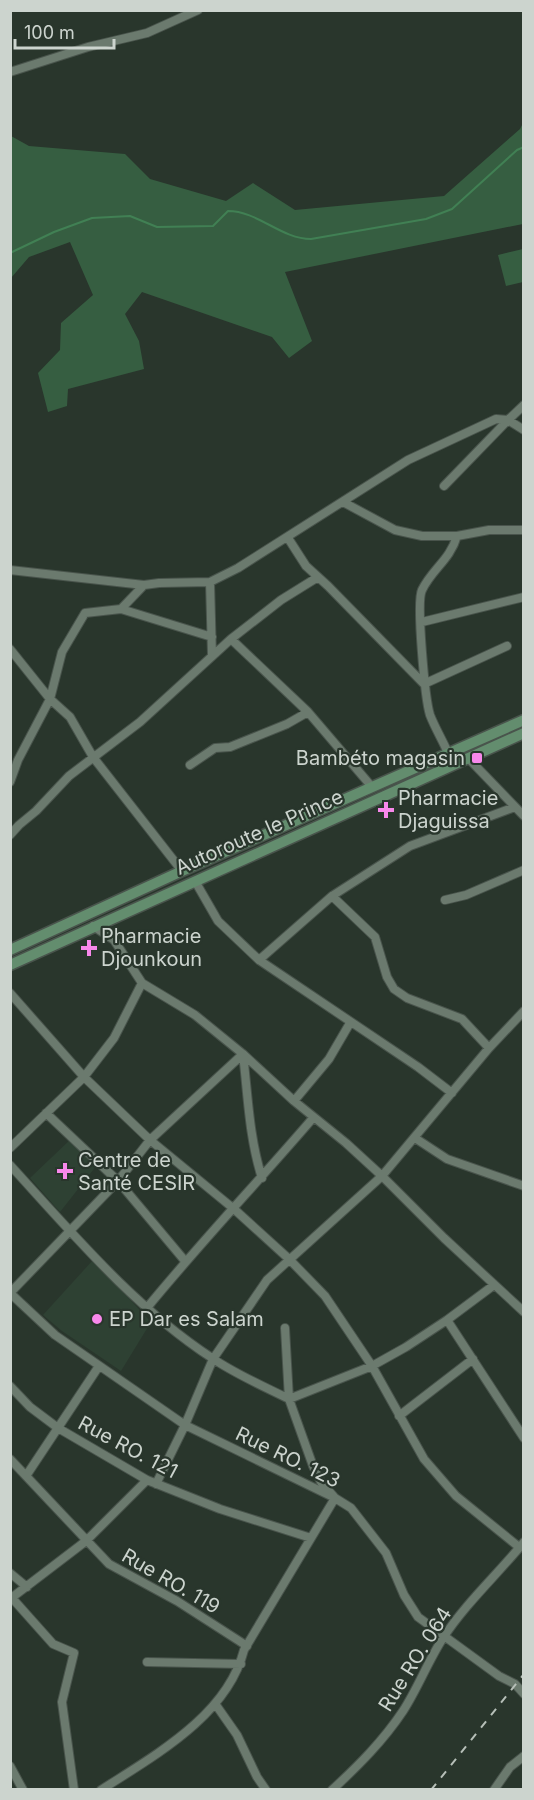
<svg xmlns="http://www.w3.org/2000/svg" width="534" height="1800" viewBox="0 0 534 1800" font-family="Inter,sans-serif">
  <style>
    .built { fill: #2e4133 }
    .green { fill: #365e41 }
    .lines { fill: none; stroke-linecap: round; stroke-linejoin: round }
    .stream { stroke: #418054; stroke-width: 2 }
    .minor-casing { stroke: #49544c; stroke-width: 10 }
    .major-casing { stroke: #49544c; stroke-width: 13 }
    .minor { stroke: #6b7a6e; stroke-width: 8 }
    .major { stroke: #638d6e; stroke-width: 10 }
    .rail { stroke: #b6bfb8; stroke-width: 2; stroke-dasharray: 8 8; stroke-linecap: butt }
    .poi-dot { fill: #f888eb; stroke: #29362c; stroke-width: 2 }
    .labels { text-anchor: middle; stroke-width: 4.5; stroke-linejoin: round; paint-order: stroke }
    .poi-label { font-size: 20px; fill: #ccd4ce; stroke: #29362c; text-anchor: start }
    .street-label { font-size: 20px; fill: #ccd4ce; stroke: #29362c }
  </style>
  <rect width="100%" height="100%" fill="#29362c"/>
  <path class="built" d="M71,1139l26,26 -37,47 -30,-34z
    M93,1260l58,62 -30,49 -59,-40 -19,-16z"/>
  <path class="green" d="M523,123v101l-238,48 27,69 -23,17 -17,-21 -130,-45 -17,22 14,27 5,28 -76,20 -1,17 -19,6 -10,-39 22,-23 1,-27 32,-28 -23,-53 -41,15 -18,21v-142l18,10 96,8 25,25 76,22 27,-18 42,27 149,-14 76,-67z
    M523,249v33l-17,4 -8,-31z"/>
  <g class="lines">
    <path class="stream" d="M10,253l44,-21 38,-14 38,-2 27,11 56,-1 15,-15c30,0 53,28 83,28l115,-20 26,-10 65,-59 7,-3"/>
    <defs>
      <path id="minor" d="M10,72l78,-25 59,-14 51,-23
        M444,486l64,-66 16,10
        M343,502l52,28 27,6h35c-7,24 -25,33 -35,54 -6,12 3,109 8,125 5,13 13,26 18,38
        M457,536l32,-6h35
        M288,538l18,28 22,20 96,98 83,-38
        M10,570l134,15
        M210,582l2,74
        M121,609l23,-24 15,-2 51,-1 28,-14 170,-108 88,-41 12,1 16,-15
        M422,622l102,-25
        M231,639l77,73 64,75
        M10,649l40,50 20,18 23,40 89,114
        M468,758l56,58
        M190,765l25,-17 15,-1 57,-23 21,-12
        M10,782l8,-22 32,-61 12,-47 23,-39 36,-4 91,28
        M10,835l9,-10 17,-14 33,-35 71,-54 91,-83 50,-39 37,-23
        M195,881l23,40 41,39 159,107 34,26
        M332,896l43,41 12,40 7,12 13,9 55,21 27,29
        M445,900l21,-5 58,-25
        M93,926l21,14 28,43 53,32 48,39 51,47 52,42 36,33 62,62 80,74
        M259,960l73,-64 78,-50 105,-39
        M10,993l74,84 66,63 84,69 55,50 36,37 47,70 52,93 32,37 63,51
        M243,1054c5,42 6,83 19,124
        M294,1101l35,-42 21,-36
        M46,1113l72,68 67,80
        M415,1138l32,21 77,27
        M10,1148l74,-71 30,-39 28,-55
        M10,1165c63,69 124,142 202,193 23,16 51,28 77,41l83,-33 34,-19 41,-27
        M494,1285l-47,35 77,118
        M10,1293l45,42 130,90 150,73 16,10 35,45 18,42 14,22 81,59 16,8 9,10
        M10,1293l108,-112 32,-41 93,-86
        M146,1309c54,-66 112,-127 167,-191
        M10,1386l20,21 28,21 89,52 73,29 91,29
        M399,1416l74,-57
        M10,1459l99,105 68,37 70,45
        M26,1476l73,-110
        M156,1484l29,-59 28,-66 54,-79 115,-104 107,-128 35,-37
        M10,1573l17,14
        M12,1598l41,46 21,9 -12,49 12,88
        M10,1599l76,-58 61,-61
        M147,1662l94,2
        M216,1705l21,30 20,42 9,13
        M10,1766l13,24
        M101,1790c54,-35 126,-74 143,-140l91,-152 -14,-16 -8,-16 -24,-67 -4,-71
        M332,1790c27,-25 51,-49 71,-79 15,-23 25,-50 40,-73 23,-35 54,-63 81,-96
        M494,1790l16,-23 14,-11"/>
      <path id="major" d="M10,950l172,-79 342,-151
        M10,965l514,-232"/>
    </defs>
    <use href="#minor" class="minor-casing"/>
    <use href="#major" class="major-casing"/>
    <use href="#minor" class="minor"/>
    <use href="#major" class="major"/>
    <path class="rail" d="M431,1790l93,-116"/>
  </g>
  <g class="poi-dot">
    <rect x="471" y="752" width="12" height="12" rx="3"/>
    <path d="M383 801h6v6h6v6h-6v6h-6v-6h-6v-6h6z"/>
    <path d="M86 939h6v6h6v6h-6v6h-6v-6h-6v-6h6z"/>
    <path d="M62 1162h6v6h6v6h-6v6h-6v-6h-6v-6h6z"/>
    <circle cx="97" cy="1319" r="6"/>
  </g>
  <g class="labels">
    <g class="poi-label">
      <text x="465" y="765" text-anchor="end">Bambéto magasin</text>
      <text x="398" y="805">Pharmacie<tspan x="398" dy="23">Djaguissa</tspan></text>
      <text x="101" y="943">Pharmacie<tspan x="101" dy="23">Djounkoun</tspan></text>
      <text x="78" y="1167">Centre de<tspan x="78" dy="23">Santé CESIR</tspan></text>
      <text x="109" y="1326">EP Dar es Salam</text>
    </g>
    <g class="street-label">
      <text transform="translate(259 832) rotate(-24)" y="7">Autoroute le Prince</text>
      <text transform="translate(128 1447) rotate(28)" y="7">Rue RO. 121</text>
      <text transform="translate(288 1457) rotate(26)" y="7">Rue RO. 123</text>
      <text transform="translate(171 1581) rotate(30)" y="7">Rue RO. 119</text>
      <text transform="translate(415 1659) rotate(-58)" y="7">Rue RO. 064</text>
    </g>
  </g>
  <rect width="534" height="1800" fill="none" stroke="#ccd4ce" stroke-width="24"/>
  <path d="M15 39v9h99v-9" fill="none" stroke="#ccd4ce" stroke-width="3"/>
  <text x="24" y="39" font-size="18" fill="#ccd4ce" stroke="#29362c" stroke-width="4.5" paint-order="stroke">100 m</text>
</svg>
